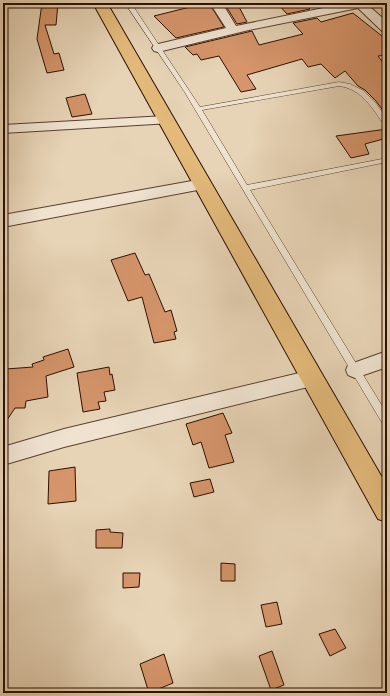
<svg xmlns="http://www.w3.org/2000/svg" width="390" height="696" viewBox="0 0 390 696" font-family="'Libre Bodoni',serif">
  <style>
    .building { fill: #d6956b; stroke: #2b0f00 }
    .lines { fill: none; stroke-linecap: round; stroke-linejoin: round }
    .lane-casing { stroke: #5a402e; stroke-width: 1 }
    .street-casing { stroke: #5a402e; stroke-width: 2 }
    .highway-casing { stroke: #2b0f00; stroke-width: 2 }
    .lane { fill: #efe3d0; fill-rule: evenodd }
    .street { fill: #efe3d0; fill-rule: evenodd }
    .highway { fill: #e4ba7b; fill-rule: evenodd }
  </style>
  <rect width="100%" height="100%" fill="#e7d4b6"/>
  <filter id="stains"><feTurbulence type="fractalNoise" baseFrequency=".005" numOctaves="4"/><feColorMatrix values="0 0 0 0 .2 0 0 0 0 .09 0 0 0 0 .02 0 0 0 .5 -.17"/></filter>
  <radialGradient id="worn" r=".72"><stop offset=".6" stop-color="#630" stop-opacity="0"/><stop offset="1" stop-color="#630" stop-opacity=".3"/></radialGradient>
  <path class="building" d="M42,3h16l-2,22h-11l9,29 5,-1 5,17 -17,3 -10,-34z
    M188,3h21l15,24 -48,11 -22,-22 36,-9z
    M224,3h13l10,19 -10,2z
    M277,3h28l5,6 -23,5z
    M353,13l34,27v15l-9,1 9,12v48l-11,-15 -11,-11 -7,-4 -13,-15 -10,7 -14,-14 -13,3 -6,-8 -55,16 9,14 -15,3 -22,-36 -18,4 -4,-6 -4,1 -8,-8 67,-16 7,14 44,-11 -10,-11 24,-5 4,4z
    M85,94l7,20 -20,3 -6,-19z
    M387,129v9l-22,6 4,10 -18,4 -15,-22z
    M135,253l10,22 4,-1 16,38 6,-2 6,21 -3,1 2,7 -22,4 -12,-46 -14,4 -17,-41z
    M68,349l6,18 -28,9 2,21 -22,4 -1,7h-10l-12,18 3,-57 27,-2 -1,-3 12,-4 -1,-3z
    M109,367l1,8 2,-1 3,16 -11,2 2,9 -8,1 2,7 -17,3 -6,-39z
    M223,413l9,20 -7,2 9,27 -25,6 -8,-26 -8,3 -7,-21z
    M75,467l1,34 -28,3 1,-33z
    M210,479l4,13 -20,5 -4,-14z
    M110,529v3l13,1 -1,15h-26v-18z
    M221,563l14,1v17h-14z
    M123,573h17l-1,14 -16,1z
    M277,602l5,22 -16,3 -5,-22z
    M335,629l11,19 -16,8 -11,-22z
    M272,651l12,34 -13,5 -12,-34z
    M164,654l9,29 -24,10 -9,-29z"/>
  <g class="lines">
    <defs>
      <path id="lane" d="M125,3h6l69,104 139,-25 11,2 14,7 11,11 12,17v7h-2c-13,-18 -23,-37 -46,-40l-137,24 45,75 140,-27v4l-137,28 137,224v13l-3,-1 -200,-335z"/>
      <path id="street" d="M210,3h12l14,23 112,-23h24l-3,3 18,16v11l-4,-1 -25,-24 -109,22 -91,22 -4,-1 -2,-3 2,-3 72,-17z
        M166,116l5,1 2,3 -2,3 -168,10v-8z
        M203,179l5,1 2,4 -2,4 -205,39v-12z
        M387,351v16l-32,11 -7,-3 -2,-5 2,-5z
        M312,370l7,2 2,6 -2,6 -7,2 -248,61 -61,18v-18l61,-18z"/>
      <path id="highway" d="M93,3h14l280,483v36l-9,-3z"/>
    </defs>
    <use href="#lane" class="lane-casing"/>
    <use href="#street" class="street-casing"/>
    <use href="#highway" class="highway-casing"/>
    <use href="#lane" class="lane"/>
    <use href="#street" class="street"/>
    <use href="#highway" class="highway"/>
  </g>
  <rect width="390" height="696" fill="none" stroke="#e7d4b6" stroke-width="16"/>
  <rect x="4" y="4" width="382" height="688" fill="none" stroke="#2b0f00" stroke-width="2"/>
  <rect x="8" y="8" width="374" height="680" fill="none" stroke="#2b0f00"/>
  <rect width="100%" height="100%" filter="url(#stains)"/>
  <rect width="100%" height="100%" fill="url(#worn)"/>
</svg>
